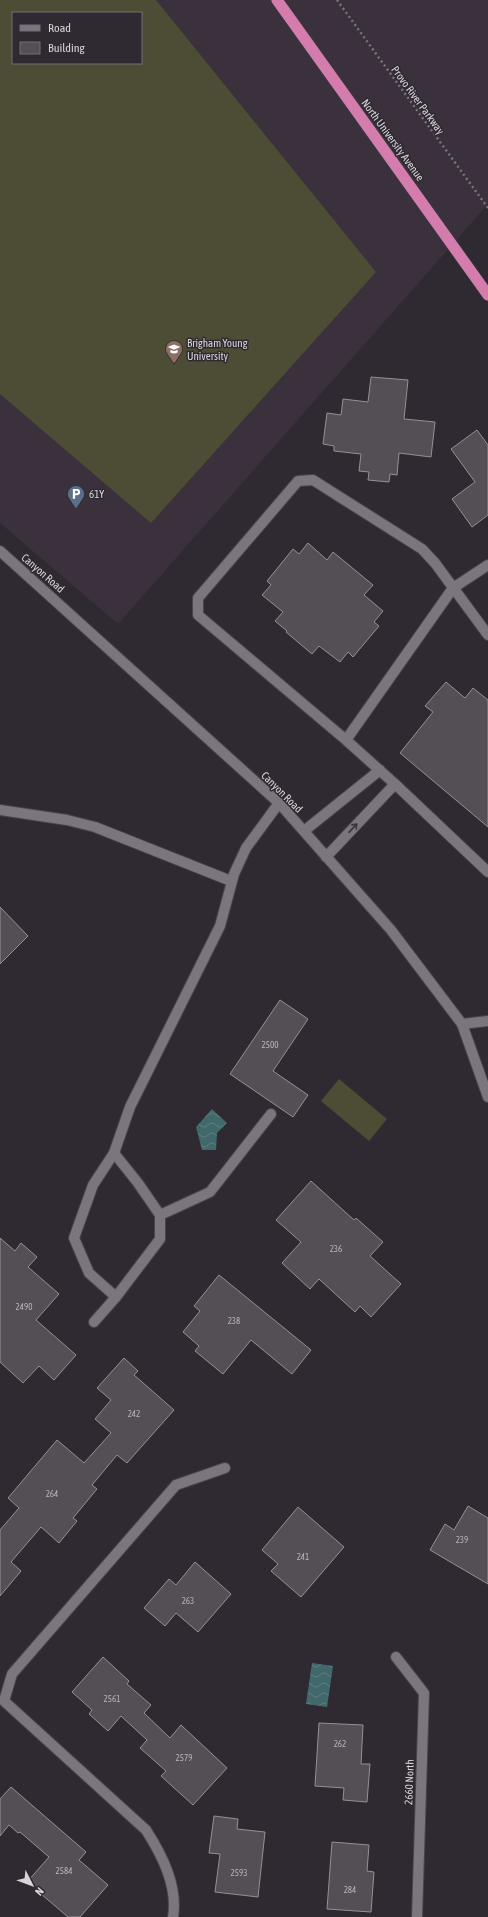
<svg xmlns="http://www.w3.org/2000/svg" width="488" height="1917" viewBox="0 0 488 1917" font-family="'Asap Condensed',sans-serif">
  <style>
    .built { fill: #3a313d; fill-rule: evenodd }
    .pitch { fill: #4c4d34; fill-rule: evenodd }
    .water { fill: url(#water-waves) }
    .building { fill: #544e55; stroke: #968f97 }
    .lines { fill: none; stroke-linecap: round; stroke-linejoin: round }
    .service-casing { stroke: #49454b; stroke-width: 12 }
    .minor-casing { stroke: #49454b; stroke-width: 12 }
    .tertiary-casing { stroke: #49454b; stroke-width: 12 }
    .secondary-casing { stroke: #49454b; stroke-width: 12 }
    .trunk-casing { stroke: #49454b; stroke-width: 12 }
    .path { stroke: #78747a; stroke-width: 2.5; stroke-dasharray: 2 3; stroke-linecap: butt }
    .service { stroke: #7b757d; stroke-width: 10 }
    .minor { stroke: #7b757d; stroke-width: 10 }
    .tertiary { stroke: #7b757d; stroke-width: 10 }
    .secondary { stroke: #7b757d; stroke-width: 10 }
    .trunk { stroke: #d47cae; stroke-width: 11 }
    .oneway { stroke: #3a353c }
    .labels { text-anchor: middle; stroke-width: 3; stroke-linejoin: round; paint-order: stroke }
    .number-label { font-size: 9px; fill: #b7b3b9 }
    .street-label { font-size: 11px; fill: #d8d5da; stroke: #2f2a31 }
    .poi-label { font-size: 11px; fill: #d8d5da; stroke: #2f2a31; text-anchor: start }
  </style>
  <defs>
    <pattern id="water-waves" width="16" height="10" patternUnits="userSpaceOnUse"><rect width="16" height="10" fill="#41696c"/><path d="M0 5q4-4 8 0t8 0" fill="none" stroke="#5c7e80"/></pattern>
  </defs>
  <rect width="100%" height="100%" fill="#2f2a31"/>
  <path class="built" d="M0,0h488v204l-370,420 -118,-101zM13,13h128v50h-128z"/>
  <path class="pitch" d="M0,0h156l220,272 -225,251 -151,-129zM13,13h128v50h-128z
    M339,1079l48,40 -18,22 -48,-40z"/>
  <path class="water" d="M212,1109l15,14 -10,10 -1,17h-14l-6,-23z
    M312,1663l21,3 -6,41 -21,-3z"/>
  <path class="building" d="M371,377l37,3 -4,39 31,3 -4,35 -32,-4 -2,22 -7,-1 -1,8 -21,-2 1,-8 -10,-1 2,-17 -27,-3v-5l-11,-2 4,-31 14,2 2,-16 25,3z
    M477,430l11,15v70l-16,12 -20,-28 23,-17 -24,-33z
    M308,543l19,17 6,-8 40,33 -9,10 19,16 -9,11 5,4 -26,31 -5,-5 -8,10 -21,-16 -7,8 -26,-22 1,-1 -12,-10 8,-9 -21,-17 9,-10 -4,-4 26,-32 6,5z
    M446,682l19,16 8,-10 15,12v127l-88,-74 33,-41 -8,-6z
    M0,907l28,29 -28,28z
    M280,1000l28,19 -35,52 35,24 -15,22 -63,-43z
    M311,1181l43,39 2,-2 27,24 -13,14 31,28 -30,33 -11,-11 -5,6 -36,-33 -9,10 -28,-26 19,-21 -25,-22z
    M0,1238l15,13 6,-8 16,14 -9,10 31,27 -23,26 40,35 -22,25 -15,-14 -16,17 -23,-21z
    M219,1275l92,75 -19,24 -41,-34 -28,34 -28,-23 4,-5 -16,-14 17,-21 -6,-5z
    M124,1358l14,13 -4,4 40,35 -47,53 -10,-8 -25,30 5,4 -24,29 4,3 -18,22 -18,-16 -30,35 10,9 -21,25v-66l19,-22 -11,-10 49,-58 27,23 27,-30 -16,-14 16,-19 -14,-12z
    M468,1506l20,12v66l-58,-34 15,-26 9,6z
    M298,1507l46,40 -43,50 -30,-26 7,-7 -16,-14z
    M195,1562l36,32 -33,38 -22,-19 -11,13 -21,-18 25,-29 7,6z
    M103,1657l26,24 -2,3 24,21 -7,8 26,25 11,-13 46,43 -34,37 -32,-29 5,-5 -26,-23 7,-8 -26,-24 -13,15 -19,-17 3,-4 -20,-18z
    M319,1723l44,2 -2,39h9l-3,38 -24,-2 1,-12 -29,-2z
    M11,1787l75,65 -7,8 29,25 -28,32h-12l-41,-35 22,-25 -29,-25 -2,1 -9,-8 -9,11v-37z
    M214,1816l24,3 -1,10 28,3 -7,65 -43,-5 5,-38 -11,-1z
    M332,1842l37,3 -2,26 7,1 -3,40 -44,-3z"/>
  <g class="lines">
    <defs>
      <path id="service" d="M488,635l-53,-72 -13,-14 -109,-69 -15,1 -100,117v17l148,125 49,44 93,88
        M346,740l107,-152 35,-23
        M0,810l67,10 28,7 136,54
        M304,831l76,-61
        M326,857l69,-73
        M114,1153l24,30 22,32
        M94,1322l22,-25 44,-58v-24l50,-23 61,-78"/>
      <path id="minor" d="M116,1297l-27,-24 -15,-35 19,-53 21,-32 16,-46 90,-181 14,-52 12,-26 33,-45
        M396,1657l28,36 -7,224
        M173,1917c5,-31 -11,-62 -27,-87l-142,-129 8,-27 164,-189 49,-17"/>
      <path id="tertiary" d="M462,1024l26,-3"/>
      <path id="secondary" d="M0,551l279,252 112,127 71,94 26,73"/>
      <path id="trunk" d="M277,0l211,295"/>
    </defs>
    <use href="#service" class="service-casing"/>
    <use href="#minor" class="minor-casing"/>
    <use href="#tertiary" class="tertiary-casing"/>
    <use href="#secondary" class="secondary-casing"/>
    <use href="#trunk" class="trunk-casing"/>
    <path class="path" d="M337,0l151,208"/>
    <use href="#service" class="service"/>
    <use href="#minor" class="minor"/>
    <use href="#tertiary" class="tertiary"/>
    <use href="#secondary" class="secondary"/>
    <use href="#trunk" class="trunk"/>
  </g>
  <defs><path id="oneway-shaft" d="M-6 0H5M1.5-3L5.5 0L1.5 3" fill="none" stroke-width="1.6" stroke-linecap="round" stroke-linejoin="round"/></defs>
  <use class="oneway" href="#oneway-shaft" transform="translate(353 828) rotate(-47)"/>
  <defs>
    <symbol id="university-pin" viewBox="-11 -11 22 30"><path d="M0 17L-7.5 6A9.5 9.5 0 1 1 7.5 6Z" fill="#8d6e63" stroke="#2f2a31"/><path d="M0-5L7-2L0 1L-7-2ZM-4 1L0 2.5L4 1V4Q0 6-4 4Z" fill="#fff"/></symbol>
    <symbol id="parking-pin" viewBox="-11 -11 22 30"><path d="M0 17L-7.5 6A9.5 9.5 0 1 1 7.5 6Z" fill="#5c6f8a" stroke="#2f2a31"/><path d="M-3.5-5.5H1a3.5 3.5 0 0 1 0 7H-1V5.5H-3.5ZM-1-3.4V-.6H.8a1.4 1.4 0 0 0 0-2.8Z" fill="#fff"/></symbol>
  </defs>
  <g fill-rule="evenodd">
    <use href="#university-pin" x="164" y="339" width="20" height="27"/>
    <use href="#parking-pin" x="66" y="484" width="20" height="27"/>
  </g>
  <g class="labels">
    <g class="number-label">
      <text x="270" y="1048">2500</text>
      <text x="336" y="1252">236</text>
      <text x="24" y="1310">2490</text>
      <text x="234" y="1324">238</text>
      <text x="134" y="1417">242</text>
      <text x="52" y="1497">264</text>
      <text x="462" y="1543">239</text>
      <text x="303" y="1560">241</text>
      <text x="188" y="1604">263</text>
      <text x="112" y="1702">2561</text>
      <text x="340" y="1747">262</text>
      <text x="184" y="1761">2579</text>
      <text x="64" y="1874">2584</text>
      <text x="239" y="1876">2593</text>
      <text x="350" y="1893">284</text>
    </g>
    <g class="street-label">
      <text transform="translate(418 100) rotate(54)" y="4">Provo River Parkway</text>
      <text transform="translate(393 140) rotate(54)" y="4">North University Avenue</text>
      <text transform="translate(43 573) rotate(41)" y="4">Canyon Road</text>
      <text transform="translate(282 792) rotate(45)" y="4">Canyon Road</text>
      <text transform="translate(409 1782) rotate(-88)" y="4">2660 North</text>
    </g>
    <g class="poi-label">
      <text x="187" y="347">Brigham Young<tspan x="187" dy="13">University</tspan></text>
      <text x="89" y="498">61Y</text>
    </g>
  </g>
  <rect x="12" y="12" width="130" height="52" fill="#2f2a31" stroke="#736e75"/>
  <rect x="20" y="25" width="20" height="6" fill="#7b757d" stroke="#736e75"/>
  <text x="48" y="32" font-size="12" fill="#d8d5da">Road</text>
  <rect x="20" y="42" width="20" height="12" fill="#544e55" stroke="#736e75"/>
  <text x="48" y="52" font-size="12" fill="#d8d5da">Building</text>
  <g transform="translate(32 1885) rotate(132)" stroke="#2f2a31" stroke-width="3" paint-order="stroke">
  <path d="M0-3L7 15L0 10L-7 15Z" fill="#d8d5da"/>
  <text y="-6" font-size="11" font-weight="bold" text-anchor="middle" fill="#d8d5da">N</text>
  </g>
</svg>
